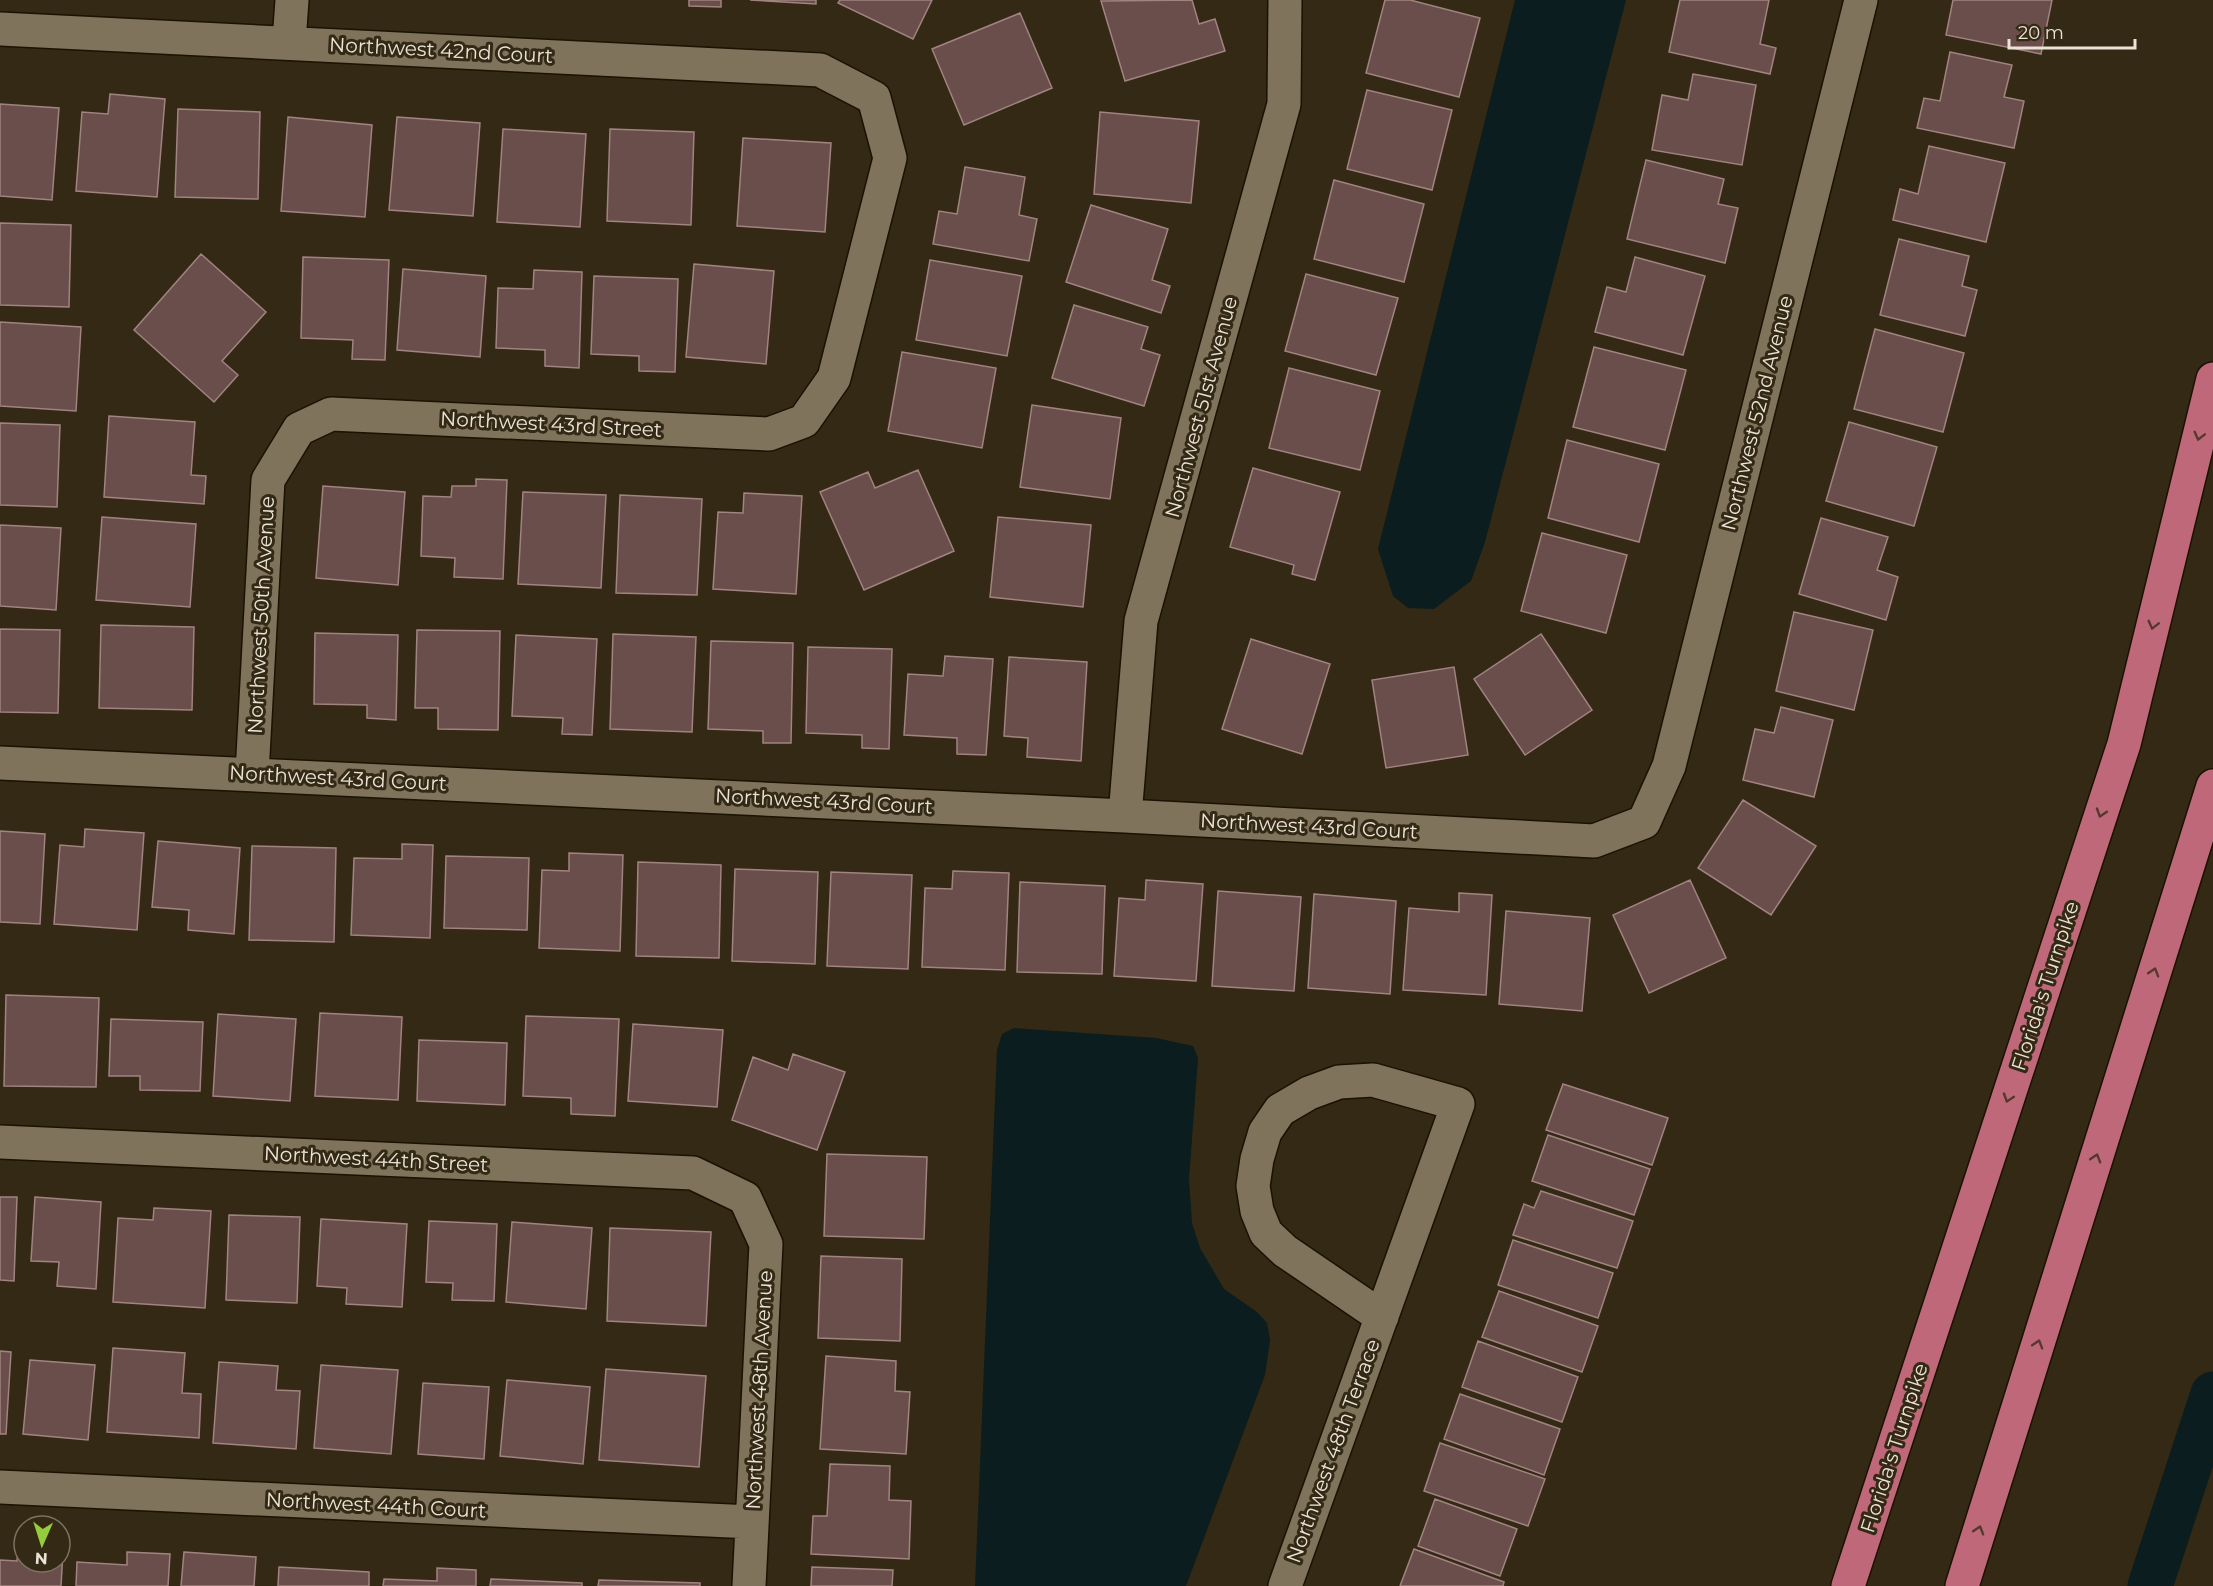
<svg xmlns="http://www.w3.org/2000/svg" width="2213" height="1586" viewBox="0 0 2213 1586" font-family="Montserrat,sans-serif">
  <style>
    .water { fill: #0b1d1e }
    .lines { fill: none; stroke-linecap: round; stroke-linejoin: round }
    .canal { stroke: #0b1d1e; stroke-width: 45 }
    .building { fill: #694e4b; stroke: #a18380; stroke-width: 1.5 }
    .street-casing { stroke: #1b1201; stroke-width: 36 }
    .highway-casing { stroke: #1b1201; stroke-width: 36 }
    .street { stroke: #7f735c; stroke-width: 33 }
    .highway { stroke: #bf687a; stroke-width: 33 }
    .oneway { stroke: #56392e }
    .labels { text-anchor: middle; stroke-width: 6; stroke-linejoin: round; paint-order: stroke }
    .street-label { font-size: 20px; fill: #eae3d6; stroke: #332914 }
  </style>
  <rect width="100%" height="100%" fill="#332914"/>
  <path class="water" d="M1515,0h111l-141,542 -14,39 -37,28 -26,-1 -15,-12 -15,-47z
    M1014,1028l142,10 37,8 5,12 -9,121 3,44 8,25 24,41 33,23 10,11 3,17 -5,35 -79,211h-211l22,-536 5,-16z"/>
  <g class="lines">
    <path class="canal" d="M2150,1586l63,-192"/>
  </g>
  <path class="building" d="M689,0h32v7l-32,-1z
    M750,0h66v4z
    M840,0h92l-19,39 -75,-36z
    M1192,0l7,24 16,-5 10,32 -100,30 -24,-80z
    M1385,0h25l70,18 -21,79 -93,-24z
    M1680,0h89l-9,44 16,4 -6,26 -101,-22z
    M1953,0h99l-11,54 -95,-19z
    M1020,13l32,75 -88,37 -32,-76z
    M1950,52l62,13 -8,32 20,4 -10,47 -97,-20 7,-30 16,3z
    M1693,74l63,11 -14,80 -90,-15 10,-55 26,5z
    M1367,90l85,20 -20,80 -85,-21z
    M110,94l55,5 -8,98 -81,-6 6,-79 26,2z
    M0,104l59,4 -7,92 -52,-4z
    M178,109l82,3 -2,87 -83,-2z
    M1100,112l99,9 -8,82 -97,-9z
    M288,117l84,8 -7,92 -84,-6z
    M397,117l83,6 -7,93 -84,-6z
    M503,129l83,5 -6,93 -83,-5z
    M610,129l84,3 -3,93 -84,-4z
    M743,138l88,5 -6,89 -88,-6z
    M1929,146l76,17 -19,79 -93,-22 7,-31 18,5z
    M1646,160l78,19 -6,25 20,4 -13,55 -98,-24z
    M965,167l60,10 -6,38 18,4 -8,42 -96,-17 6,-33 18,3z
    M1334,180l90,24 -20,78 -90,-23z
    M1091,205l77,24 -16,51 18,6 -9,27 -95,-31z
    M0,223l71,2 -2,82 -69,-2z
    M1899,239l70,17 -7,30 15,4 -12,46 -85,-21z
    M201,254l65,58 -44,49 16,14 -24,27 -80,-72z
    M303,257l86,3 -4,100 -33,-1 1,-19 -52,-2z
    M1635,257l70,19 -22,79 -88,-23 12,-45 19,5z
    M930,260l92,16 -15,80 -91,-16z
    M694,264l80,7 -8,93 -80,-7z
    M403,269l83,7 -6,81 -83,-7z
    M534,270l48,2 -3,96 -34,-2v-16l-49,-2 2,-60 35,1z
    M1306,274l92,24 -22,77 -91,-24z
    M594,276l84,3 -3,93 -36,-1v-15l-48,-2z
    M1074,305l74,22 -7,22 19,6 -16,51 -92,-28z
    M0,322l81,5 -5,84 -76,-5z
    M1875,329l89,24 -21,79 -89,-23z
    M1594,347l92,23 -21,80 -92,-23z
    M902,352l94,16 -14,80 -94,-17z
    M1289,368l91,23 -20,79 -91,-22z
    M1032,405l89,13 -11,81 -90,-12z
    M109,416l86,6 -4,53 15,1 -2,28 -100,-7z
    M1849,422l88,25 -23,79 -88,-25z
    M0,423l60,2 -3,82 -57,-2z
    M1567,440l92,24 -20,78 -91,-24z
    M1253,468l87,24 -25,88 -23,-6 2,-9 -64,-18z
    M918,470l36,81 -90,39 -44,-98 48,-20 7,16z
    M476,479l31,1 -4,99 -49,-2 1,-19 -34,-2 2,-60 28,1 1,-11h24z
    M323,486l82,6 -7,93 -82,-7z
    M523,492l83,3 -5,93 -83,-4z
    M744,493l58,3 -6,98 -83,-5 5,-77 25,1z
    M620,495l82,4 -5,96 -81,-2z
    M102,517l94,7 -6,83 -94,-7z
    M998,517l93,8 -8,82 -93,-10z
    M1821,518l67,19 -11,33 21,7 -12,43 -87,-26z
    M0,525l61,3 -5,82 -56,-4z
    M1542,533l85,22 -21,78 -85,-22z
    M1794,612l79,18 -19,80 -78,-19z
    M101,625l93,2 -2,83 -93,-2z
    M0,629l60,1 -2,83 -58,-1z
    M417,630l83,1 -2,99 -60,-1v-21h-23z
    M315,633l83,2 -2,85 -29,-2v-13l-53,-1z
    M613,634l83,3 -4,95 -82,-3z
    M1541,634l51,76 -67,45 -51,-76z
    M516,635l81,4 -5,96 -30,-1 1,-16 -51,-2z
    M1251,639l79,25 -28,90 -80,-25z
    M711,641l82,2 -2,100h-28v-12l-55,-2z
    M808,647l84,2 -3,100 -27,-1v-13l-56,-2z
    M945,656l48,3 -7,96 -29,-1v-16l-53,-3 4,-61 35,2z
    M1009,657l78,5 -6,99 -54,-4 1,-19 -24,-2z
    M1454,667l14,88 -82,13 -14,-88z
    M1781,707l52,13 -19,77 -71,-17 12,-51 19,4z
    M1743,800l73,46 -45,69 -73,-47z
    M85,829l59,4 -7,97 -83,-6 6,-79 24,2z
    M0,831l45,3 -5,90 -40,-2z
    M158,841l82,7 -6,86 -46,-4 1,-20 -37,-3z
    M402,844l31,1 -3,93 -79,-3 3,-77 48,1z
    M252,846l84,2 -2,94 -85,-2z
    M569,853l54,2 -3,96 -81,-3 3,-78 27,1z
    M446,856l83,2 -2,72 -83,-2z
    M638,862l83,3 -2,93 -83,-2z
    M735,869l83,3 -3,92 -83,-3z
    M953,871l56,2 -4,97 -83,-3 3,-79 27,1z
    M831,872l81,3 -4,94 -81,-3z
    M1146,880l57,4 -7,97 -82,-5 5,-78 26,2z
    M1690,880l36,78 -77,35 -36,-78z
    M1020,882l85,4 -3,88 -85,-2z
    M1218,891l83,6 -7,94 -82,-5z
    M1459,893l33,2 -6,100 -83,-5 6,-82 50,4z
    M1314,894l82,7 -6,93 -82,-6z
    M1506,911l84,7 -8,93 -83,-7z
    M6,995l93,3 -3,89 -92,-1z
    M320,1013l82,4 -4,83 -83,-4z
    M218,1014l78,5 -6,82 -77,-5z
    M526,1016l93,3 -4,97 -44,-2v-16l-48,-2z
    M111,1019l92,3 -3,69 -60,-1v-14h-31z
    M633,1024l90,6 -6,77 -89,-6z
    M419,1040l88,3 -2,62 -88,-4z
    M793,1054l52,18 -28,78 -85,-30 21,-63 35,13z
    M1563,1084l105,34 -16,47 -106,-35z
    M1548,1135l102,34 -16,46 -102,-34z
    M827,1154l100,3 -3,82 -100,-3z
    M1541,1191l92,30 -16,47 -104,-33 11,-31 10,4z
    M0,1197h17l-3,84 -14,-1z
    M35,1197l66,5 -5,87 -39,-3 2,-24 -28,-1z
    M154,1208l57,3 -6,97 -92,-6 5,-84 35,2z
    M229,1215l71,2 -3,86 -71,-3z
    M321,1219l86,5 -5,83 -56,-3 1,-16 -30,-2z
    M429,1221l68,3 -3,77 -42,-1 1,-17 -27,-1z
    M512,1222l80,6 -6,81 -80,-7z
    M610,1228l101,4 -5,94 -99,-5z
    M1513,1240l100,33 -15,45 -100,-33z
    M821,1256l81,3 -2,82 -82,-3z
    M1499,1291l99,35 -16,46 -100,-35z
    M1478,1341l100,36 -16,45 -100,-35z
    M113,1348l72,5 -3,40 19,1 -2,44 -92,-6z
    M0,1351l11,1 -5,82h-6z
    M826,1356l70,5 -1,30 15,1 -4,62 -86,-5z
    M30,1360l65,5 -7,75 -65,-6z
    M219,1362l59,4 -2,24 24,1 -4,58 -83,-6z
    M321,1365l77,5 -7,84 -77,-6z
    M606,1369l100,7 -7,91 -100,-7z
    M507,1380l83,7 -7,77 -83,-8z
    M423,1383l66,4 -5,72 -66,-5z
    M1460,1394l100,35 -16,46 -100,-36z
    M1440,1443l105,36 -17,47 -104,-35z
    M830,1464l60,2 -1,34 22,1 -2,58 -98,-5 2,-38h14z
    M1435,1499l82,30 -17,47 -82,-30z
    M18,1548h6v14h36v-12l3,1 -2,35h-61v-26l17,1z
    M1414,1549l90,33 -1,4h-103z
    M127,1552l43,2 -2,32h-92l1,-24 50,3z
    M184,1552l72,5 -2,29h-73z
    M279,1567l90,5v14h-91z
    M812,1567l81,3 -1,16h-81z
    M437,1568l39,2v16h-93l1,-7 53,2z
    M491,1579l91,4v3h-92z
    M599,1580l101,3v3h-102z"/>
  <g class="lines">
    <defs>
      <path id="street" d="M0,29l820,41 54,28 16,60 -56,220 -30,43 -35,13 -438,-20 -32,15 -31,51 -16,294
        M289,42l3,-42
        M0,763l1125,53 469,25 50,-19 25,-56 192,-766
        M1125,816l16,-195 143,-517 1,-104
        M0,1142l693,31 52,25 21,46 -17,342
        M0,1487l752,35
        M1285,1586l173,-482 -85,-24 -34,2 -30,11 -29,17 -15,22 -8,27 -4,27 4,25 9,22 19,18 97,66"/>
      <path id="highway" d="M1848,1586l276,-842 89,-365
        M1962,1586l251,-800"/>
    </defs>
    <use href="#street" class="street-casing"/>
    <use href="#highway" class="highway-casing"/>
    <use href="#street" class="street"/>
    <use href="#highway" class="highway"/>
  </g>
  <defs><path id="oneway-chevron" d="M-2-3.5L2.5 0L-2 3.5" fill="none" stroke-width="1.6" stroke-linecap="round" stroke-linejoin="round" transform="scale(1.5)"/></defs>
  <g class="oneway">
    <use href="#oneway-chevron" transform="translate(2199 436) rotate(104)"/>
    <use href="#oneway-chevron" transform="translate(2153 625) rotate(104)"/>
    <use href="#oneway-chevron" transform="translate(2101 813) rotate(108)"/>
    <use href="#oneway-chevron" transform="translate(2154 972) rotate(-73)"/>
    <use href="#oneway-chevron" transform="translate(2008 1098) rotate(108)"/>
    <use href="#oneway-chevron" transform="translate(2096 1158) rotate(-73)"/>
    <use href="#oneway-chevron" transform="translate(2038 1344) rotate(-73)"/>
    <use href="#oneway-chevron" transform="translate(1979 1530) rotate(-73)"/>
  </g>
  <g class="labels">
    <g class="street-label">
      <text transform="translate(441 50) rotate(3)" y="7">Northwest 42nd Court</text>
      <text transform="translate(1201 407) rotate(-75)" y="7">Northwest 51st Avenue</text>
      <text transform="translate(1757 413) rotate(-76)" y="7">Northwest 52nd Avenue</text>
      <text transform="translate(551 424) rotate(3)" y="7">Northwest 43rd Street</text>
      <text transform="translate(261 615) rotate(-87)" y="7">Northwest 50th Avenue</text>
      <text transform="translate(338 778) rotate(3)" y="7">Northwest 43rd Court</text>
      <text transform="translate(824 801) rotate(3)" y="7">Northwest 43rd Court</text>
      <text transform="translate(1309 826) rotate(3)" y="7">Northwest 43rd Court</text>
      <text transform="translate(2045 986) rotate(-72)" y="7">Florida's Turnpike</text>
      <text transform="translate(376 1159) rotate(3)" y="7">Northwest 44th Street</text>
      <text transform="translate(759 1390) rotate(-87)" y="7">Northwest 48th Avenue</text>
      <text transform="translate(1894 1448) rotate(-72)" y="7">Florida's Turnpike</text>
      <text transform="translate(1333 1451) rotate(-70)" y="7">Northwest 48th Terrace</text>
      <text transform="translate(376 1505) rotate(3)" y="7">Northwest 44th Court</text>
    </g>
  </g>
  <g transform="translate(42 1544) rotate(183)"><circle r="28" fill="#332914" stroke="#7c7362" stroke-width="1.5"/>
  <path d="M0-4.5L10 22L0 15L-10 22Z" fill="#95cc3b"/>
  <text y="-9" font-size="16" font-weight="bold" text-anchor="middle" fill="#eae3d6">N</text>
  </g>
  <path d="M2009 39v9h126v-9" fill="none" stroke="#eae3d6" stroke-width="3"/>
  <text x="2018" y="39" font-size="18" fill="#eae3d6" stroke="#332914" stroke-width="4.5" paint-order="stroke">20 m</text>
</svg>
